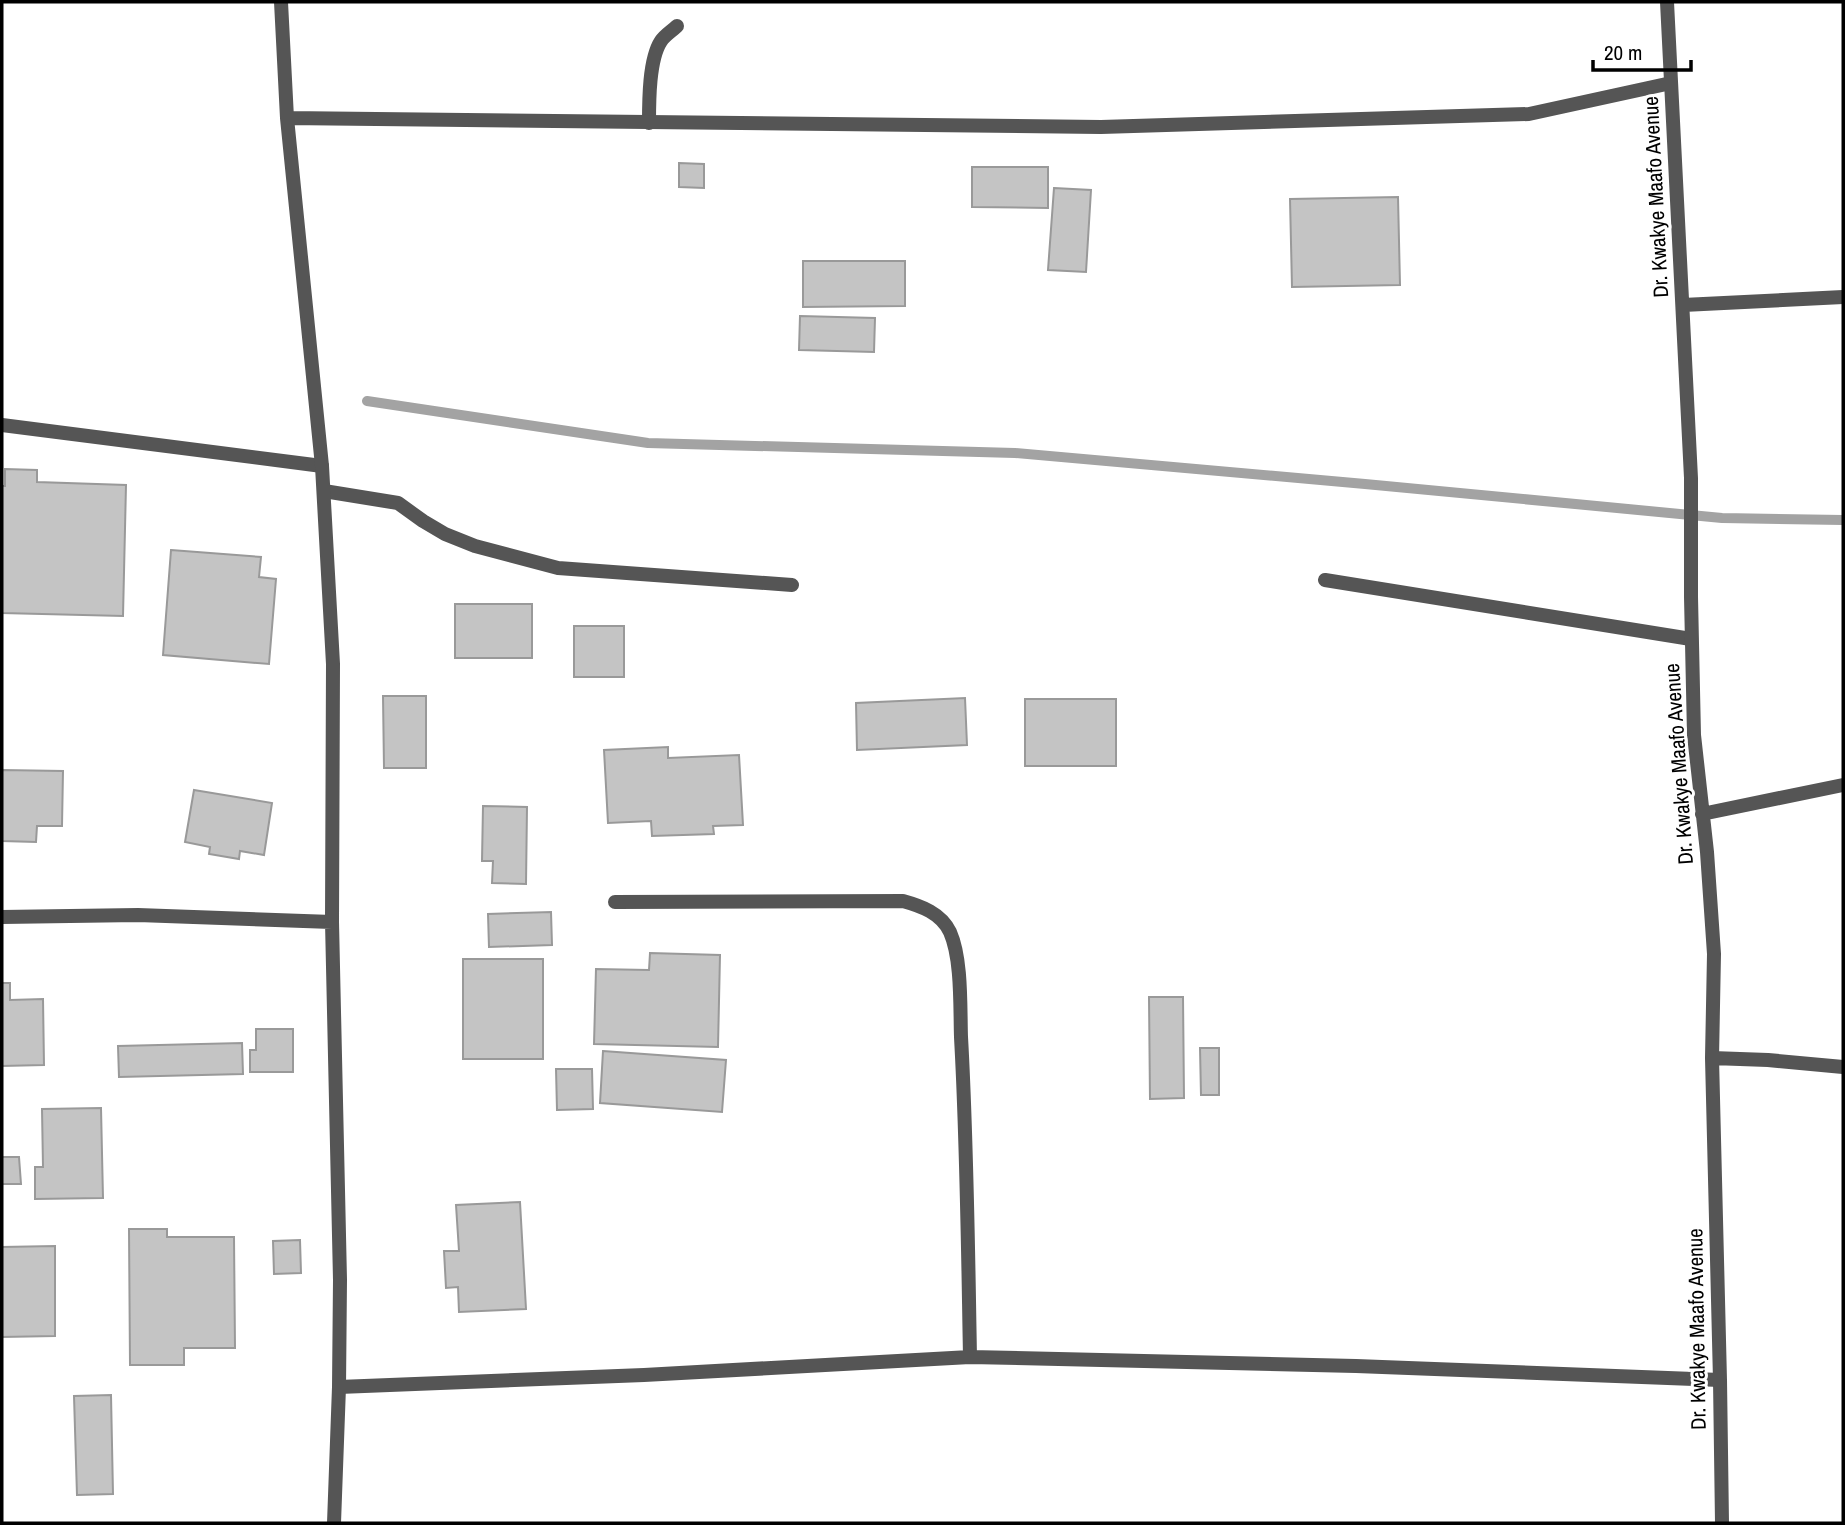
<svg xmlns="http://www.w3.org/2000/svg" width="1845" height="1525" viewBox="0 0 1845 1525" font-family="'Archivo Narrow',sans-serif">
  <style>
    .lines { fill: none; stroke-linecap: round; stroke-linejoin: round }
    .stream { stroke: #a3a3a3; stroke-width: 10 }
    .building { fill: #c4c4c4; stroke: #999; stroke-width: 2 }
    .service { stroke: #555; stroke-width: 14 }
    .minor { stroke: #555; stroke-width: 14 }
    .labels { text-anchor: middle; stroke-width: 6; stroke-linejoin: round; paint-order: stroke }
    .street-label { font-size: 21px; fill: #000; stroke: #fff }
  </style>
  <rect width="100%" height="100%" fill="#fff"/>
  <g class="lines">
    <path class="stream" d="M367,401l281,42 367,10 350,31 357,34 121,2"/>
  </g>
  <path class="building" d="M679,163l25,1v24l-25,-1z
    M972,167h76v41l-76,-1z
    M1054,188l37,2 -5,82 -38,-2z
    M1398,197l2,88 -108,2 -2,-88z
    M803,261h102v45l-102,1z
    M800,316l75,2 -1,34 -75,-2z
    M5,469l32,1v12l89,3 -3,131 -121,-3v-127h3z
    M171,550l90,7 -2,20 17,2 -7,85 -106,-9z
    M455,604h77v54h-77z
    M574,626h50v51h-50z
    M383,696h43v72h-42z
    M965,698l2,47 -110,5 -1,-47z
    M1025,699h91v67h-91z
    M668,747v11l71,-3 4,70 -30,1 1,8 -62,2 -1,-15 -43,2 -4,-73z
    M2,770l61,1 -1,55h-25l-1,16 -34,-1z
    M194,790l78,13 -8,52 -24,-4 -1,8 -30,-5 1,-7 -25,-5z
    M483,806l44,1 -1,77 -34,-1 1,-22h-11z
    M551,912l1,33 -63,2 -1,-33z
    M650,953l70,2 -2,92 -124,-3 2,-75 53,1z
    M463,959h80v100h-80z
    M2,983h8v17l33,-1 1,66 -42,1z
    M1149,997h34l1,101 -34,1z
    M256,1029h37v43h-43v-22h6z
    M242,1043l1,31 -124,3 -1,-31z
    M1200,1048h19v47h-18z
    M603,1051l123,9 -4,52 -122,-9z
    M556,1069h36l1,40 -36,1z
    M101,1108l2,90 -68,1v-32h8l-1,-58z
    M2,1157h17l2,27h-19z
    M520,1202l6,107 -67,3 -1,-25 -12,1 -2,-37h15l-3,-46z
    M129,1229h38v8h67l1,111h-51v17h-54z
    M300,1240l1,33 -27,1 -1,-33z
    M55,1246v90l-53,1v-90z
    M111,1395l2,99 -36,1 -3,-99z"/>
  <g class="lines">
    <path class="service" d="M649,123c0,-22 0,-64 12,-82 4,-6 11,-10 16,-15
      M2,425l320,41
      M324,491l74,12 25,18 22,13 30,12 83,22 234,17
      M1325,580l366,59"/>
    <path class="minor" d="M281,2l6,116 35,348 11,198 -1,258 8,358 -1,107 -5,136
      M1667,2l24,476v119l3,138 13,117 7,102 -2,104 8,322 2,143
      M287,118l814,9 428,-13 142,-31
      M1683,305l160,-8
      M1702,814l141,-29
      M615,902l288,-1c18,5 38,12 47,31 12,27 10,75 11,105 6,107 7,213 9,320
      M2,917l136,-2 194,7
      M1712,1058l56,2 75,7
      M339,1387l305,-12 326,-18 386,9 364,14"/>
  </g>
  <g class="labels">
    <g class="street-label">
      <text transform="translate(1656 197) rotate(-93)" y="7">Dr. Kwakye Maafo Avenue</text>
      <text transform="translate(1679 764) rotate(-94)" y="7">Dr. Kwakye Maafo Avenue</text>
      <text transform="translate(1697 1329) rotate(-91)" y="7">Dr. Kwakye Maafo Avenue</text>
    </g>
  </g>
  <rect width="1845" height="1525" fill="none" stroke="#000000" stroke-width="7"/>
  <path d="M1593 60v10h98v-10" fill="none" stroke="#000000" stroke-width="3.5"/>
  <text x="1604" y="60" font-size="21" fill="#000000" stroke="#ffffff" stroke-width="5" paint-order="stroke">20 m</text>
</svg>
